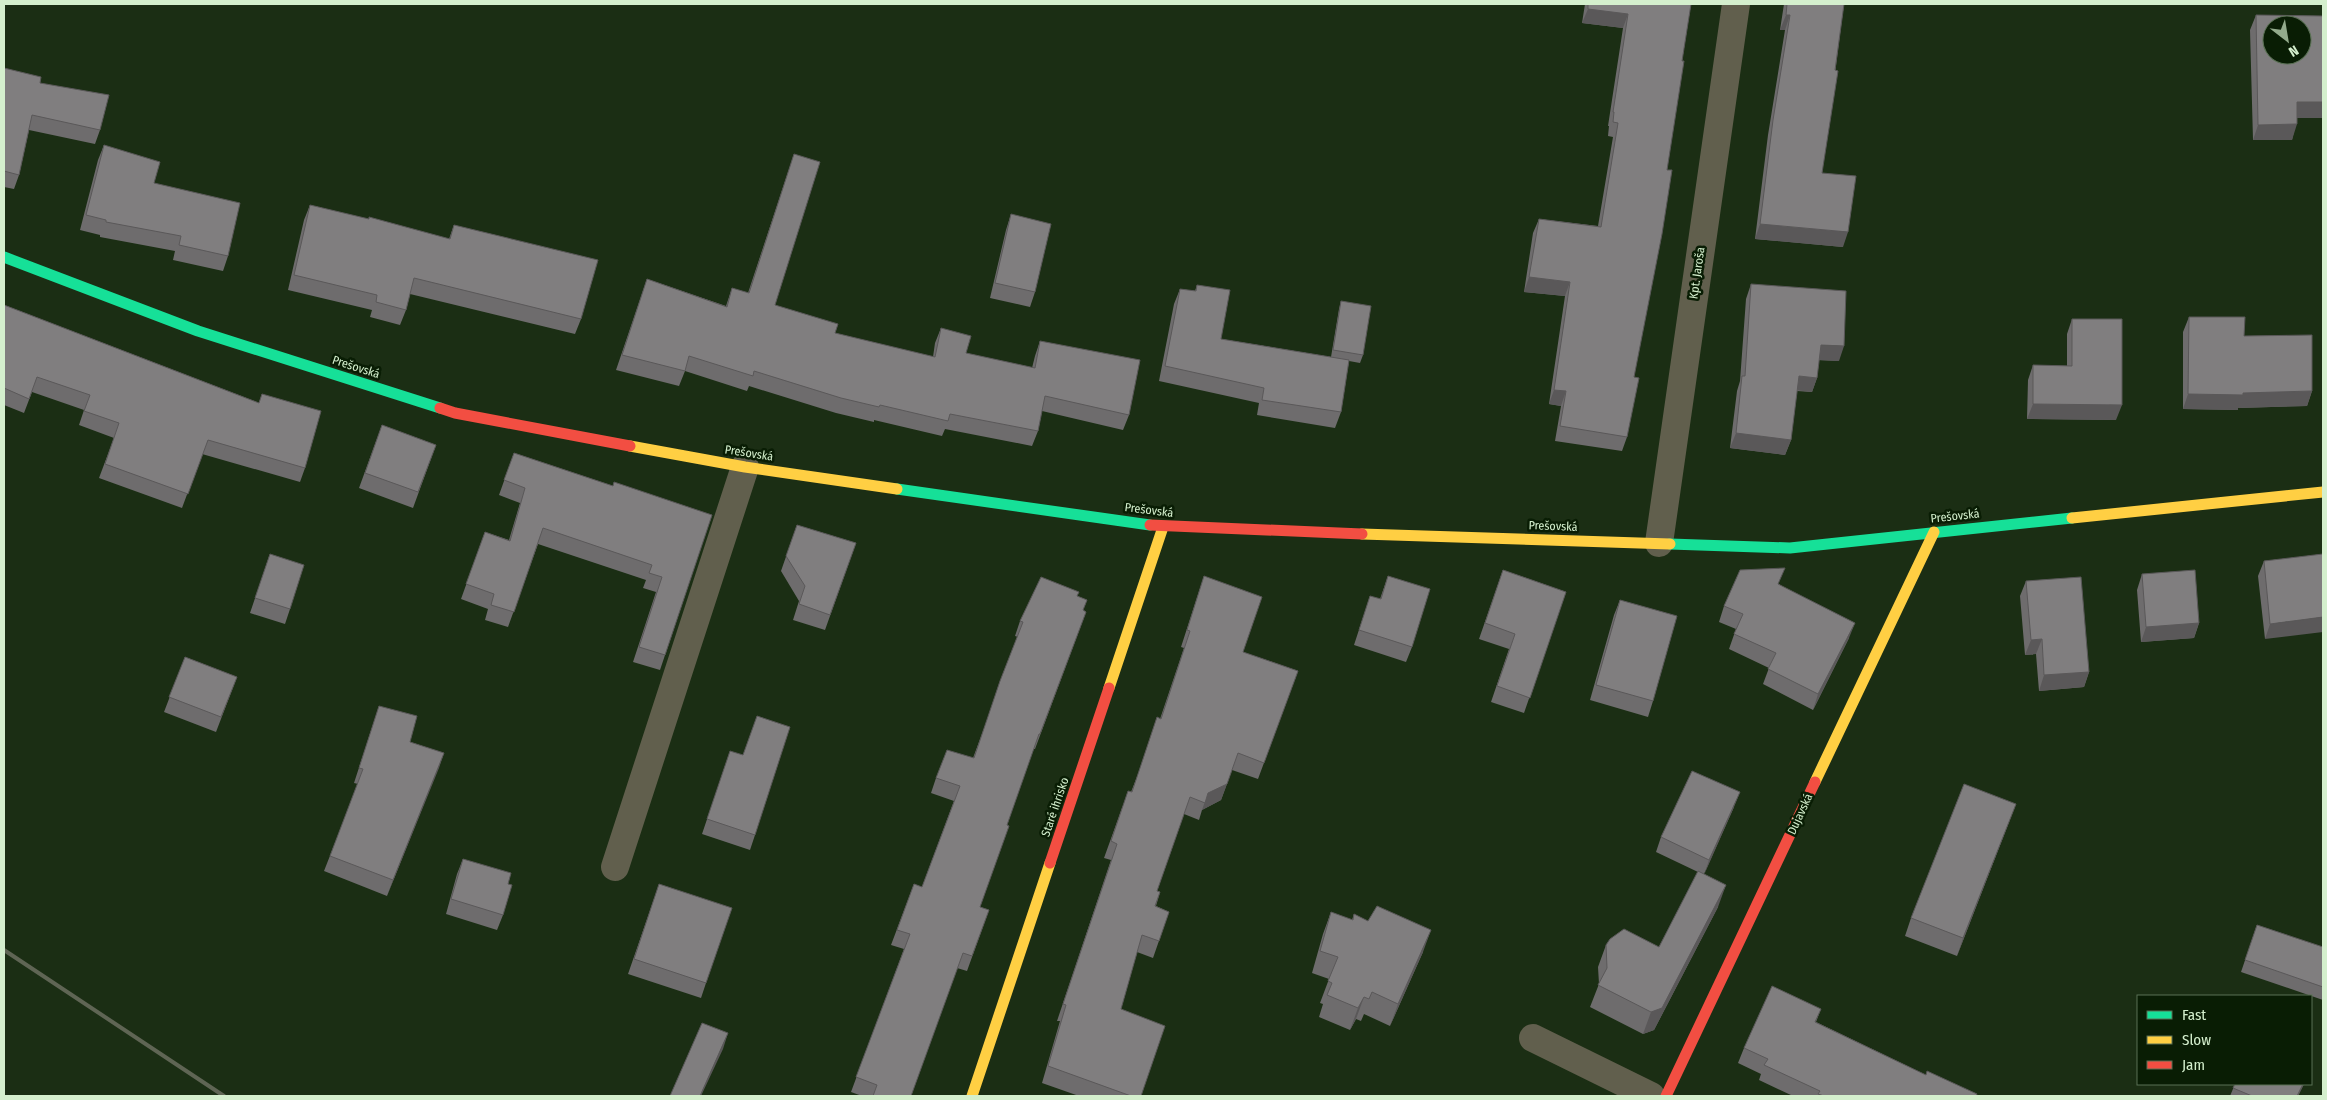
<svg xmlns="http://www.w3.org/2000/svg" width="2327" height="1100" viewBox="0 0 2327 1100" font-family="'Fira Sans Condensed',sans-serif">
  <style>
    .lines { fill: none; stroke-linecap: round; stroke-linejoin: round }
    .street { stroke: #615f4d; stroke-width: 28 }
    .fast { stroke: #16e098; stroke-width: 11 }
    .slow { stroke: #ffcf43; stroke-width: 11 }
    .jam { stroke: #f24e42; stroke-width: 11 }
    .rail { stroke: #5f6554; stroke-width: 4 }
    .wall { fill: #6e6c6d }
    .shaded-wall { fill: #5a5859 }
    .building { fill: #807e7f; stroke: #5a5859; fill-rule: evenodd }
    .labels { text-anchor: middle; stroke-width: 5; stroke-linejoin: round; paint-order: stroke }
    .street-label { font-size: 12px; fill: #d4efcd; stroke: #091d04 }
  </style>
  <rect width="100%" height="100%" fill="#1b2e14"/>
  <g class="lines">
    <path class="street" d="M1659,543l77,-539
      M615,867l130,-400
      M1533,1038l118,58"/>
    <path class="fast" d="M4,257l194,74 242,77
      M897,489l253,36
      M1670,544l120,4 282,-30"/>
    <path class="slow" d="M630,446l115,21 152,22
      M2072,518l251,-26
      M1362,534l308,10
      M1109,688l54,-161
      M1815,782l119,-250
      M972,1096l78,-233"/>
    <path class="jam" d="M440,408l15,5 175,33
      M1150,525l212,9
      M1050,863l59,-175
      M1666,1096l149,-314"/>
    <path class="rail" d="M4,950l220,146"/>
  </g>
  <path class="wall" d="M1585,4h106l-9,57 -48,316 -7,60 -5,14 -67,-10 6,-35 -12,-2 16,-108 -41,-4 9,-59 6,-14 59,7 15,-89 -5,-1 1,-10h-1l15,-98 -41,-5z
    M1784,4h60l-22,169 21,74 -88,-8 13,-104 17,-105h-5z
    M2256,15l67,1v102h-26l-5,22h-39l-3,-110z
    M4,68l96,62 -5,14 -66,-14 -10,45 -5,14 -10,-2z
    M104,145l50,38 74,73 -5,15 -50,-11 2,-9 -75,-14v-2l-20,-5 18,-70z
    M794,154l-19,151 60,28 98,24 2,-14 6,-15 25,25 66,15 3,-12 5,-15 89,74 -6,15 -81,-19 -4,20 -6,15 -87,-17 -3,7 -68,-16v2l-38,-9 -87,-27 -2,5 -62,-20 -6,15 -63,-16 31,-91 79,27 6,-18 16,5z
    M310,205l139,34 5,-14 127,94 -6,15 -165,-40 -4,16 -6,15 -30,-8 2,-7 -84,-20 16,-70z
    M1011,214l24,78 -5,15 -40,-9 16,-68z
    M1751,284l88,77 -20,-1 -2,18 -5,14 -15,-1 -6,49 -6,15 -55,-7 7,-57 3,-10 6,-82z
    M1197,285l24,54 110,18 8,-48 2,-8 22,54 -3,8 -11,-2 -8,51 -6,16 -78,-13 2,-12 -100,-22 15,-77 6,-15 15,2z
    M4,305l255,98 3,-9 43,74 -5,14 -98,-28 -20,54 -83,-30 15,-40 -35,-13 5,-15 -52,-18 -8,21 -20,-8z
    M2189,317l55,19 68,55 -5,15 -69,2v2l-55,-1v-77z
    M2072,319l44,101 -89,-1 1,-39 5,-15 34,1v-32z
    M382,425l54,20 -23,63 -54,-20z
    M514,453l99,33 99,29 -52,155 -27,-8 23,-70 -13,-4 3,-8 -108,-36 -30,83 -23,-7 3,-11 -27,-10 24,-67 24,8 11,-37 -21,-8z
    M797,525l59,18 -31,87 -32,-10 6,-19 -18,-30z
    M270,554l20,55 -5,15 -35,-11z
    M2323,554l-58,85 -7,-63 6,-15z
    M1503,570l63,22 -42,121 -33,-11 18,-53 -30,-10z
    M2142,574l57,49 -5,15 -53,4 -4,-52z
    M1204,576l39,76 55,19 -40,108 -26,-9 -11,30 -19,10 -3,10 -15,-6 -27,77 3,1 -4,14 13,6 -16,46 -16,-6 -16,57 20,87h-62l-37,-13 18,-62h-3l54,-161 -7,-2 18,-50 9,-16 29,-73 24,-71 -3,-1z
    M1388,576l24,71 -6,15 -52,-17 16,-49 10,3z
    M2026,581l63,91 -5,15 -45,4 -3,-37 -11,1 -5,-59z
    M1779,584l70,54 -36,72 -50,-26 6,-16 -40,-19 7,-20 -17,-7 5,-16z
    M1077,596l10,4 -4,10 3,2 -51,137h-2l-26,76 -27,82 9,3 -22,61 -10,-3 -46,128h-49l-11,-4 53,-143 -13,-4 23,-61 8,3 32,-86 -23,-8 5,-15 37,-20 45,-121 -3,-1 5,-15z
    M1620,600l33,101 -5,16 -58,-17 24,-85z
    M185,657l52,20 -21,55 -52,-20z
    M379,706l31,36 34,11 -57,143 -63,-25 34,-87 -4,-1z
    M743,755l12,80 -5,15 -48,-16 23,-68z
    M2016,804l-59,152 -52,-20 6,-18z
    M1734,807l-30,67 14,33 -64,123 -11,4 -53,-27 9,-23 -1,-17 8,-22 53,2 39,-75 -42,-20 5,-15z
    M463,859l45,25 -5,31 -6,15 -51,-16 11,-40z
    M654,899l52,84 -5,15 -73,-24z
    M1331,912l21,8 2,-6 69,38 -33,74 -26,-12 -3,7 -5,-2 -6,11 -31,-13 4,-13 -3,-1 9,-24 -17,-6 11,-39z
    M2257,925l66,23v52l-82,-28z
    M1821,1009l-5,13 110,53 50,21h-183l-34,-16 2,-6 -23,-11 6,-15z
    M2235,1084h69l-6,12h-68z"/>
  <path class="shaded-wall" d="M1588,9l40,5 -5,14 -41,-5z
    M1786,15h4l-5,15h-5z
    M2297,102h26v16h-32z
    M2297,124l-5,16h-39l5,-15z
    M1760,224l88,8 -5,15 -88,-8z
    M1529,277l41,5 -5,14 -41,-4z
    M1821,345l23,1 -5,15 -23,-1z
    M1799,376l18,2 -5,14 -18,-2z
    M1554,390l12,1 -5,15 -12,-2z
    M2312,391l-5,15 -69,2v2l-55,-1 5,-15z
    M2033,404l89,1 -6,15 -89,-1z
    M1736,433l55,7 -6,15 -55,-7z
    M2323,617v15l-58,7 5,-15z
    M1855,623l-6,15 -36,72 5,-16z
    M2199,623l-5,15 -53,4 5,-15z
    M2042,639l-6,15 -11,1 6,-15z
    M2089,672l-5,15 -45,4 5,-16z
    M444,753l-5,15 -52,128 6,-16z
    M1227,784l-6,16 -19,10 6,-17z
    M1740,792l-6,15 -30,68 5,-15z
    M2016,804l-7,18 -52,134 6,-18z
    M1726,885l-8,22 -64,123 -11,4 8,-22z
    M1431,930l-8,22 -33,74 8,-22z
    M1364,997l-8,22 -6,11 8,-22z
    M728,1033l-5,16 -22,47h-1z
    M2303,1084h1l-6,12h-1z"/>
  <path class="building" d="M1588,4h103l-9,57h2l-17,109h5l-10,64 -28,143 5,1 -12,59 -67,-11 6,-35 -12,-1 16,-108 -41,-5 10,-58 62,8 17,-104 -5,-1 1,-10h-1l15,-98 -40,-5z
    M1787,4h57l-9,66 3,1 -16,102 34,3 -8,56 -88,-8 13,-104 17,-105h-4z
    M2256,15l67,1v86h-26v22l-39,1zM2272,25h30v30h-30z
    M4,68l37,9 -1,6 69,12 -9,35 -68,-15 -13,60 -15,-4z
    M104,145l56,17 -6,21 86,20 -12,53 -49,-11 2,-9 -75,-14v-2l-20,-5z
    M794,154l26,8 -45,143 63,19 -3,9 100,24 6,-29 30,8 -5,17 69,15 5,-27 100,19 -11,55 -84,-19 -7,35 -88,-17 -2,7 -68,-16 -1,2 -38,-9 -87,-27 -1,5 -64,-20 -4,15 -63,-16 25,-76 80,28 5,-19 17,5z
    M310,205l59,14v-2l81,22 4,-14 144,35 -17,59 -167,-41 -8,32 -30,-8 1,-7 -83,-20z
    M1011,214l40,10 -16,68 -40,-9z
    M1751,284l95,7 -2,55 -23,-1 -4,33 -18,-2 -8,64 -55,-7 6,-57h3z
    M1197,285l33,5 -9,49 128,21 -8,52 -79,-12 2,-12 -99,-22 15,-77 16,2z
    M1341,301l30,5 -8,49 -30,-5z
    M4,305l255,98 3,-9 59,17 -16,57 -97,-28 -20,54 -83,-30 14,-41 -35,-12 6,-16 -53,-18 -8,22 -25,-11z
    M2189,317h56l-1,19 68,-1v56l-69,2v2l-55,-1z
    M2072,319h50v86l-89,-1v-39l39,1z
    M382,425l54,20 -18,47 -53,-19z
    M514,453l99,33 1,-4 98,33 -47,140 -26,-8 23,-70 -13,-4 3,-8 -109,-37 -29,84 -23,-7 3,-11 -28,-10 19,-52 25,9 15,-53 -21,-8z
    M797,525l59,18 -26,72 -31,-11 6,-18 -19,-30z
    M270,554l34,11 -14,44 -35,-11z
    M2323,554v63l-53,7 -6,-63z
    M1785,568l-7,16 77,39 -37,71 -50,-25 8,-16 -42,-19 9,-20 -19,-8 16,-36z
    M1503,570l63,22 -36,106 -33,-12 18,-52 -30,-11z
    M2195,570l4,53 -53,4 -4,-53z
    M1204,576l58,21 -19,55 55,19 -34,92 -26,-10 -11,31 -19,9 -3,10 -15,-6 -33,94 3,1 -5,14 14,6 -10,29 -17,-6 -21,74 44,17 -24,70h-10l-83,-30 18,-61 -3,-1 54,-160 -6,-3 17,-50 4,1 25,-75 4,2 29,-88 -3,-1z
    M1388,576l42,13 -18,58 -53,-17 11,-34 11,3z
    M1041,577l38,15 -2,4 10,4 -4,10 3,2 -46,122h-1l-32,91 2,1 -29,81 9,3 -17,46 -9,-3 -52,143h-38l4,-11 -21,-8 54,-143 -13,-4 17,-46 8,3 38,-101 -24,-8 11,-28 27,8 26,-77 23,-59 -3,-1z
    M2081,577l8,95 -45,3 -2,-36 -11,1 -5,-59z
    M1620,600l57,16 -24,85 -57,-16z
    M185,657l52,20 -16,40 -52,-20z
    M379,706l38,10 -7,26 34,11 -51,127 -63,-24 33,-87 -4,-1z
    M757,716l33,11 -35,108 -48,-16 23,-68 13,4z
    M1692,771l48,21 -31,68 -48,-23z
    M1964,784l52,20 -53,134 -52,-20z
    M463,859l48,14 -3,11 4,1 -9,30 -52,-16z
    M1698,871l28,14 -64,123 -11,4 -53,-27 9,-17 -1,-23 4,-6 14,-10 35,18z
    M659,884l73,24 -26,75 -72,-24z
    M1377,906l54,24 -33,74 -26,-12 -3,7 -5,-2 -6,11 -31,-13 5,-12 -4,-2 10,-24 -18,-6 11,-39 22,8 1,-6 14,7z
    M2257,925l66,22v40l-78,-27z
    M1772,986l49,23 -6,13 111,53 1,-4 50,23 -1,2h-152l-6,-2 2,-3 -56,-26 4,-6 -24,-11z
    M702,1023l26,10 -28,63h-30z
    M2235,1084h68l-6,12h-45l-19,-8z"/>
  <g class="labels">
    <g class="street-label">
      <text transform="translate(1697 273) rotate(-82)" y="4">Kpt. Jaroša</text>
      <text transform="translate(356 367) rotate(18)" y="4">Prešovská</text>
      <text transform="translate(749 453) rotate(9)" y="4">Prešovská</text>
      <text transform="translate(1149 510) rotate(7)" y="4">Prešovská</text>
      <text transform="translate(1955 516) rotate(-6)" y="4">Prešovská</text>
      <text transform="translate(1553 526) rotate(2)" y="4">Prešovská</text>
      <text transform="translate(1055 807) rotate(-71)" y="4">Staré ihrisko</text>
      <text transform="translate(1800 814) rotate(-65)" y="4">Dujavská</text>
    </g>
  </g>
  <rect width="2327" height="1100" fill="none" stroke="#d4efcd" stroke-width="10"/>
  <rect x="2137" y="995" width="175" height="90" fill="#091d04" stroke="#5a7154"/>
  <rect x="2147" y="1011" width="25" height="8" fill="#16e098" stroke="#5a7154"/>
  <text x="2182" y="1020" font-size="15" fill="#d4efcd">Fast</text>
  <rect x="2147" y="1036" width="25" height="8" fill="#ffcf43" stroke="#5a7154"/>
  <text x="2182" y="1045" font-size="15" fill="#d4efcd">Slow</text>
  <rect x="2147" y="1061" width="25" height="8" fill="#f24e42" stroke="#5a7154"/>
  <text x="2182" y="1070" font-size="15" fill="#d4efcd">Jam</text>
  <g transform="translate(2287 40) rotate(149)"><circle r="24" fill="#091d04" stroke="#5a7154"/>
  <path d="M0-4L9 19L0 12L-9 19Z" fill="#93ab8c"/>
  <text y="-8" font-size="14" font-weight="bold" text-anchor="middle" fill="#d4efcd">N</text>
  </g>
</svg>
